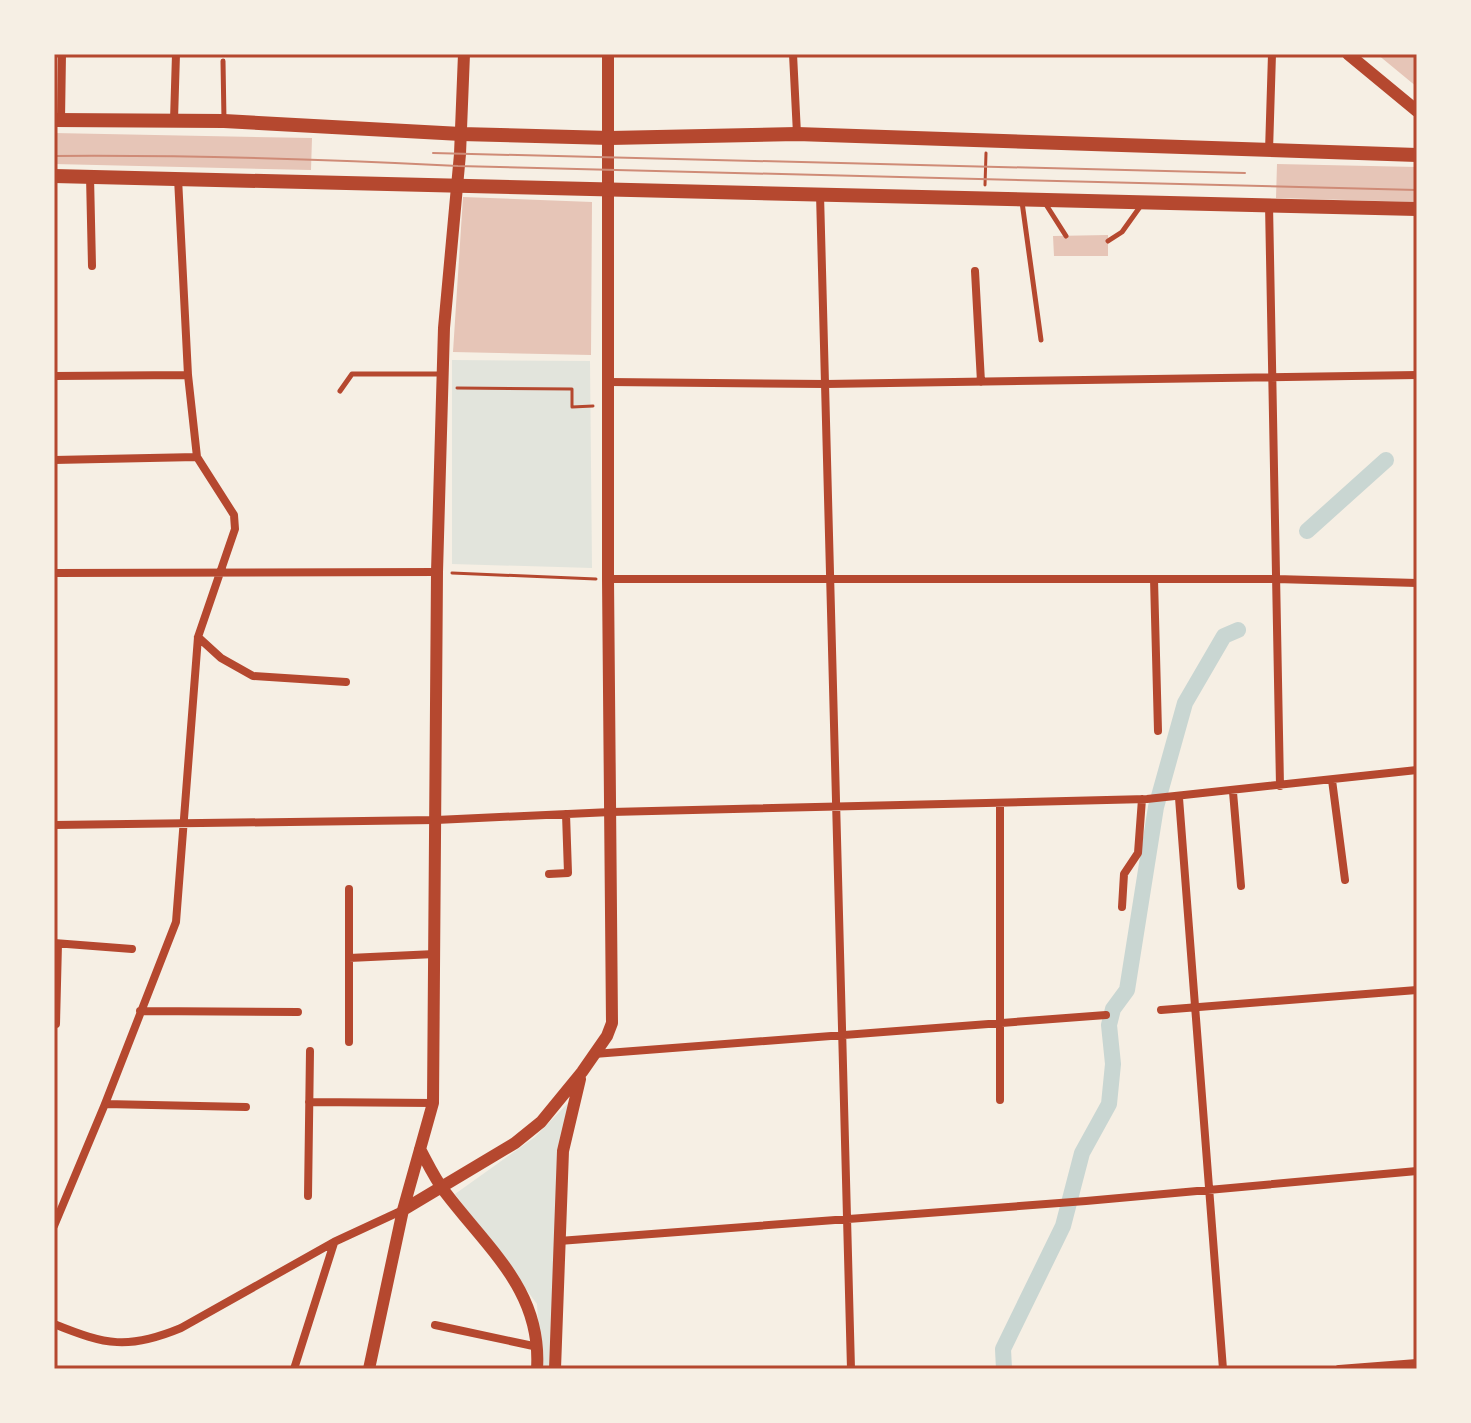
<svg xmlns="http://www.w3.org/2000/svg" width="1471" height="1423" viewBox="0 0 1471 1423" font-family="Cabin,sans-serif">
  <style>
    .green { fill: #e2e4dc }
    .lines { fill: none; stroke-linecap: round; stroke-linejoin: round }
    .canal { stroke: #c9d6d2; stroke-width: 16 }
    .building { fill: #e6c5b7 }
    .path { stroke: #b5482f; stroke-width: 3 }
    .service { stroke: #b5482f; stroke-width: 5 }
    .minor { stroke: #b5482f; stroke-width: 8 }
    .tertiary { stroke: #b5482f; stroke-width: 12 }
    .primary { stroke: #b5482f; stroke-width: 14 }
    .tram { stroke: #cf8b77; stroke-width: 2 }
    .neatline { fill: none; stroke: #b5482f; stroke-width: 3 }
  </style>
  <rect width="100%" height="100%" fill="#f6efe4"/>
  <path class="green" d="M452,360l138,1 2,207 -140,-4z
    M571,1100l-18,269h-12l-4,-65 -82,-110 80,-57z"/>
  <g class="lines">
    <path class="canal" d="M1307,531l79,-71
      M1004,1369l-1,-20 60,-123 19,-73 27,-49 4,-40 -4,-39 4,-16 14,-19 29,-183 29,-104 39,-67 14,-6"/>
  </g>
  <path class="building" d="M1377,54h40v33z
    M54,133l258,5 -1,32 -257,-6z
    M1277,164l140,3v35l-141,-4z
    M463,197l129,5 -1,153 -138,-3z
    M1108,235v21h-54l-1,-20z"/>
  <g class="lines">
    <path class="path" d="M985,185l1,-32
      M457,388l115,1v18l21,-1
      M452,573l144,6"/>
    <path class="service" d="M223,61l1,59
      M1022,202l19,138
      M1045,203l21,33
      M1108,241l14,-9 20,-28
      M340,391l12,-17h89"/>
    <path class="minor" d="M793,54l4,80
      M61,120l1,-66
      M174,120l2,-66
      M1269,151l3,-97
      M90,176l2,90
      M820,194l31,1175
      M1269,204l11,582
      M975,271l6,111
      M54,376l134,-1
      M608,382l218,2 591,-9
      M54,460l143,-3
      M54,573l383,-1
      M608,579h668l141,4
      M1154,579l4,152
      M198,637l23,21 32,18 93,6
      M1332,780l13,100
      M1233,792l8,94
      M1179,798l44,571
      M1000,805v295
      M54,825l382,-5 175,-8 536,-13 270,-29
      M549,874l19,-1 -2,-59
      M1122,907l2,-33 14,-21 4,-54
      M54,943l78,6
      M349,958l86,-4
      M1161,1010l256,-20
      M140,1011l158,1
      M56,1024l2,-80
      M349,1042v-153
      M594,1054l512,-39
      M309,1102l124,1
      M105,1104l141,3
      M308,1196l2,-145
      M54,1226l51,-122 71,-182 22,-285 37,-108 -1,-14 -37,-58 -9,-82 -10,-197
      M559,1241l527,-40 331,-30
      M54,1324c52,21 74,26 127,4l153,-86 69,-32
      M435,1325l103,22
      M294,1369l40,-126
      M1339,1369l78,-6"/>
    <path class="tertiary" d="M1348,54l69,57
      M420,1149c8,15 15,30 25,43 44,58 97,99 92,177
      M403,1210l112,-67 26,-21 41,-50 25,-36 5,-13 -4,-444v-525
      M369,1369l34,-159 30,-107 4,-531 7,-244 16,-174 4,-100
      M555,1369l8,-218 17,-72"/>
    <path class="primary" d="M54,120l170,1 237,13 149,4 187,-4 620,21
      M54,176l1363,33"/>
    <path class="tram" d="M433,153l812,20
      M54,156c135,-1 269,3 404,10l959,24"/>
  </g>
  <rect width="1471" height="1423" fill="none" stroke="#f6efe4" stroke-width="112"/>
  <rect x="56" y="56" width="1359" height="1311" class="neatline"/>
</svg>
